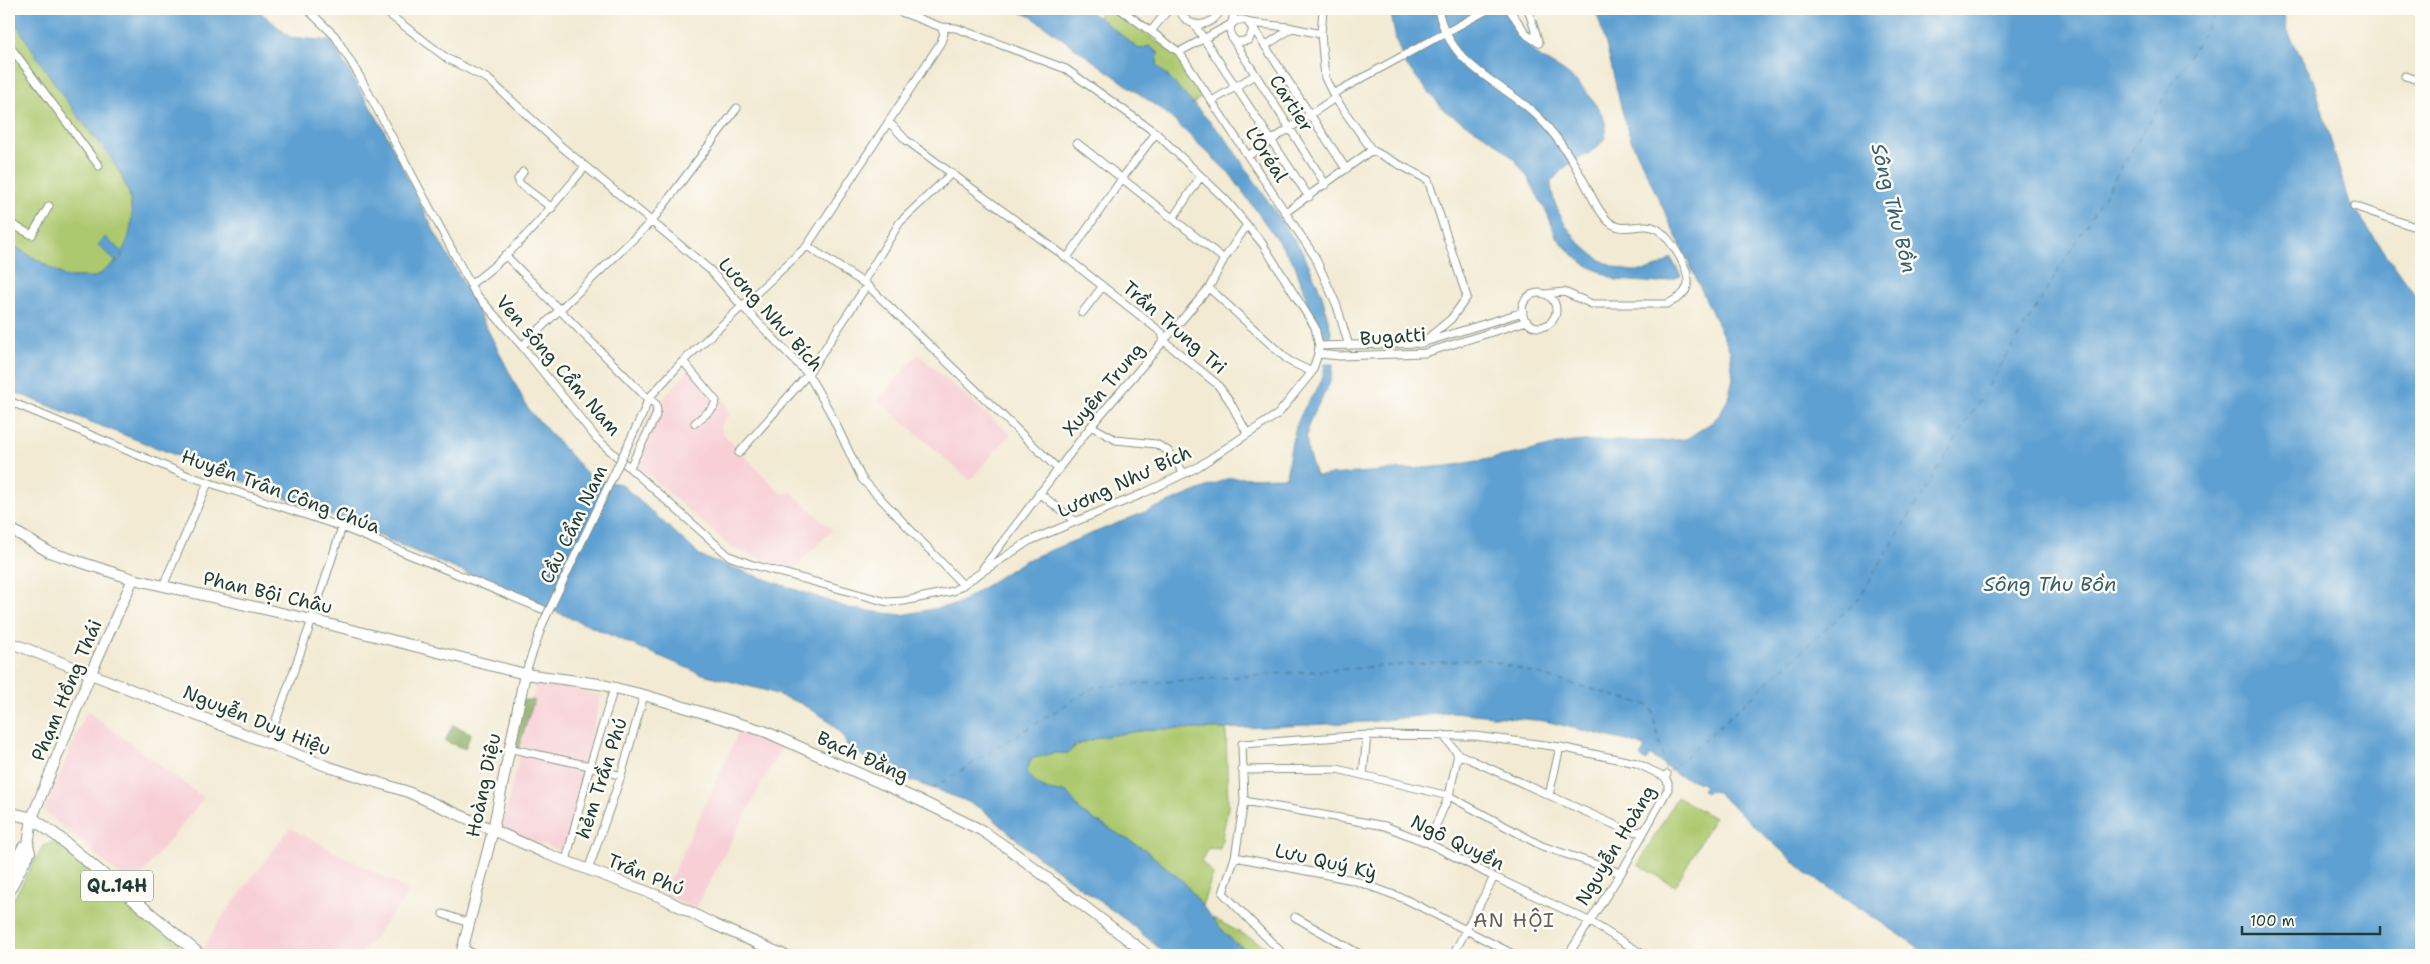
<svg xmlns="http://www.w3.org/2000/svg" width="2430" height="964" viewBox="0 0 2430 964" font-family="'Shantell Sans',sans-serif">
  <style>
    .built { fill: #f7cfd5 }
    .green { fill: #adc96f; stroke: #668352 }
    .forest { fill: #8aad62; stroke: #54754b }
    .water { fill: #5fa0d2; stroke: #3f6e83 }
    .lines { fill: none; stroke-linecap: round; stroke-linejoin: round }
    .ferry { stroke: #35606b; stroke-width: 1; stroke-dasharray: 6 5; stroke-linecap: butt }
    .street-casing { stroke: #889484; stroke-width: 9 }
    .secondary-casing { stroke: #889484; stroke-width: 12 }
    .primary-casing { stroke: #889484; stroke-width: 13 }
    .street { stroke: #fff; stroke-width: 7 }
    .secondary { stroke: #fff; stroke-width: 10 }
    .primary { stroke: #fff; stroke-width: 11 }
    .street-bridge-casing { stroke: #889484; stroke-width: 9; stroke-linecap: butt }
    .street-bridge { stroke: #fff; stroke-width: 7 }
    .labels { text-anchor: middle; stroke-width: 5; stroke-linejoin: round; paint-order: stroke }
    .shield { fill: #fdfcf7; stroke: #62766e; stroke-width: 1 }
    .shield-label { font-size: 18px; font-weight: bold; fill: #1f3d34 }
    .street-label { font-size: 19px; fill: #1f3d34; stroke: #fdfcf7 }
    .water-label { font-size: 20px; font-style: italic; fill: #35606b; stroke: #fdfcf7 }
    .neighbourhood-label { font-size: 20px; letter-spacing: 1px; fill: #60605a; stroke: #fdfcf7 }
  </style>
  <rect width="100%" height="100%" fill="#fdfcf7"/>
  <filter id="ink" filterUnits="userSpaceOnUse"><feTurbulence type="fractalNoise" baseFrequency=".02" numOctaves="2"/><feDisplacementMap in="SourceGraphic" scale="10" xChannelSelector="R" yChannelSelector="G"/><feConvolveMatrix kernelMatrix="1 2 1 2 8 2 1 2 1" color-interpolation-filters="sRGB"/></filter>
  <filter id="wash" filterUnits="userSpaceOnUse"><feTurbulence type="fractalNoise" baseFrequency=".0096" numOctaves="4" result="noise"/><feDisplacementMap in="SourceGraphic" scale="20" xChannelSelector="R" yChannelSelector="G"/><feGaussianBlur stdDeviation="1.12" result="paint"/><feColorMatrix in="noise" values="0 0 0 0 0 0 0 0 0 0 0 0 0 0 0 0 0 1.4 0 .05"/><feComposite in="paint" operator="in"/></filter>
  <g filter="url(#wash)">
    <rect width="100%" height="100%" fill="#f2ead3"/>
    <path class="built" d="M918,354l92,80 -40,46 -92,-80z
      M693,365l30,33 7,15 -10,14 4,8 58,59 9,-2 41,38 -39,40 -60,-21 -100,-87 11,-37 12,-23 6,-2z
      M536,682l65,13 -36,157 -63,-22z
      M87,711l117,87 -72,88 -88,-75z
      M742,725l42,17 -89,168 -31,-17z
      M290,828l120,63 -49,64h-150l-8,-6 17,-29z"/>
    <path class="green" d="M1102,9h8l69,48 25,38 -11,9 -36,-39 1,-13 -5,-4 -14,1 -41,-32z
      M9,13l65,98 45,61 10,21 3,24 -2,22 -9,19 -25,19h-30l-57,-34z
      M1154,729h72l2,78 -8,42 -12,-1 -7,13 12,13 -11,32 -18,-24 -40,-33 -63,-37 -14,-20c-19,0 -31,-4 -40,-21l4,-12 23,-6h14c19,-20 60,-20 86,-24z
      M1677,797l37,21 -39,68 -37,-21z
      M54,842l80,62 57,51h-182v-48l34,-61z
      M1211,917l58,31 8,7c-34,0 -45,-14 -66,-38z"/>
    <path class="forest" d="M523,700h11l-17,53 -6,-2z
      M453,725l18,8 -6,16 -20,-8z"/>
    <path class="water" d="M9,9h248l33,28 41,4 52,87 51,103 36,64 58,114 64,70 29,5 81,73 149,52 51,6 56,-11 66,-43 205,-83 57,-1c4,-23 6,-48 18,-68 10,-19 18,-20 21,-45h8c0,31 -31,51 -26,81 1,10 6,21 9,31l133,-10 72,-13 36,-9 27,-3h78l24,-2 25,-16 8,-8 9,-16 5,-21 -3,-27 -99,-211c-15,-43 -20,-88 -36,-131h688l4,21 26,49 35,121 73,103v414l-4,40 4,198h-491l-126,-84 -87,-79 -6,-1 -5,2 -4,-3 3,-5 -29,-11 -26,-19 -3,6 -7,-4 5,-9 -7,-4 -93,-23 -93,-9 -85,10 -141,7h-72l-53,8 -26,8 -7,8h-14l-23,6 -4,12c9,17 21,21 40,21l14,20 63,37 40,33 27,35 23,26 24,12h-91l-40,-34 -98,-71 -47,-41 -18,-9 -79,-29 -37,-24 -7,-14 -16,-15 -25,-15 -33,-12 -68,-18 -355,-152 -335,-131v-147l57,34h30l25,-19 1,-4 -7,7 -17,-16 7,-8 17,15c10,-17 12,-38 7,-58 -9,-31 -36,-58 -55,-83 -23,-31 -44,-65 -65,-98z
      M1014,9h71l13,8 41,32 10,-3 9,6 -1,13 69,74 78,115 18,41 10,41 -13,1 -24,-72 -65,-91 -64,-61 -134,-96z
      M1390,9h114c7,18 21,36 36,48 9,6 18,10 26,16 15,11 49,46 38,66 -8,14 -28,19 -40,29 -5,4 -9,10 -13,14 2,54 74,117 120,76l10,18 -22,7 -43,-3 -35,-18 -13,-12 -12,-14 -8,-21 -21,-39 -13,-17 -20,-18 -49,-30 -40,-47 -9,-24z"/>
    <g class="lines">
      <path class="ferry" d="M1669,772l189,-172 360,-591
        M932,789l162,-102 390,-28 167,47 15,65"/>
    </g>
  </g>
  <g filter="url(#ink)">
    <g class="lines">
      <defs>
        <path id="street" d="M307,9l28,27 25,41 115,216 47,53 75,93 132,117 21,8 137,38 17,-1 49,-10 76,-50 113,-47 54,-26 82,-54 34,-42 6,-18 1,-8 -4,-19 -53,-84 -36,-43 -70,-67 -90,-64 -110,-41 -15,-1 -48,-18
          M382,9l66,50 40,20 74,68 148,123 31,35 67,69 22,38 32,67 101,106
          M1120,9l59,43 136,205 22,49 12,40
          M1179,9c8,21 33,20 42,0
          M1323,9l-2,25 4,44 10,20 37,52 56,30 39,117 -16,22 -29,24
          M1438,9c13,64 71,73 108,116 14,16 26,34 36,53 8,14 14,30 25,42 16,16 34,0 50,9 13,8 36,44 30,58 -3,9 -12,13 -20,17h-75l-28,-12 -19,2
          M1509,9l18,26 12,8 -11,-34
          M9,10l3,-1
          M1250,23l96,146
          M1250,23l38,4 33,7
          M1194,24l115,173
          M1151,31l18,-22
          M1232,38l94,147
          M9,45l90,121
          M1265,46l27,-18
          M1179,52l54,-29c4,-4 8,-4 14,-2l6,8 -4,11 -11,2c-14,-6 -5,-21 -3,-33
          M2405,76l16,5
          M1333,94l156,-85
          M1212,101l43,-26
          M889,122l17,18 161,118 95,75 2,8 53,43 12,16 18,33
          M1077,143l147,116
          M1248,156l87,-58
          M523,172l-5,7 2,5 32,24
          M2354,206l67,23
          M1286,212l86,-62
          M1173,218l28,-42
          M9,223l23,12 17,-29
          M807,246l60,39 192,185
          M505,255l143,144 8,5 1,7 -2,7 -25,49
          M1067,258l54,-78 35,-47
          M863,282l37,-60 52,-49
          M471,284c45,-32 79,-75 114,-117
          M1209,288l80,73 23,11
          M1522 310a17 17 0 1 1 34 0a17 17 0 1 1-34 0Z
          M1082,313l21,-27
          M522,346l130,-125 85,-113
          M1319,346l103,-3 101,-31
          M1318,354l22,2 85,-3 102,-32
          M683,361l33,40 -3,7 -18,15
          M9,401l177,74 156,52 200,82
          M644,411l4,-12 32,-35 127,-118 134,-204 3,-9 -3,-6
          M1091,426l25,14 40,4 12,7 15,21
          M739,453l69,-79 59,-89
          M1039,493l36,28
          M983,568l108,-142 118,-138 15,-29 23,-34
          M163,586l45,-103
          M525,674l18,-51
          M614,688l-24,78 31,10
          M1443,735l15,19 168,76 12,2 6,-2
          M268,742l43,-119 31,-96
          M508,748l82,18 -24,95
          M1242,770l95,-1 112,27 93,50 79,27
          M1363,775l4,-40
          M1549,795l11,-48
          M1244,801l141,25 43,17 66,34 95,44 55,34
          M1428,843l21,-47 9,-42
          M1235,857l118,23 52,19 110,56
          M588,870l33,-94 23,-81
          M443,914l26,9
          M1295,917l66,38
          M463,948l13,7
          M1284,955l-61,-62 12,-36 9,-56 -2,-57 125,-9 108,1 85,11 76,16 29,14 2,-3
          M1453,955l41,-78
          M1568,955l53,-82 47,-84v-6l-3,-6"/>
        <path id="secondary" d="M9,528l40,24 84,27 179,41 213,54 74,10 45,11 120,36 159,71 58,28 28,19 139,106
          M9,642l320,125 79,25 139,62 114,43 52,27 71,31
          M9,873l14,-26 5,-2
          M9,891l21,-39 -2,-7 4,-27 58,-143 43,-96
          M461,955l32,-125 32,-156"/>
        <path id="primary" d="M9,813l23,5 25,18 143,119"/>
      </defs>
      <use href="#street" class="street-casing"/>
      <use href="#secondary" class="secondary-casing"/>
      <use href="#primary" class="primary-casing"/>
      <use href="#street" class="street"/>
      <use href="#secondary" class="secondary"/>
      <use href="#primary" class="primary"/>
      <defs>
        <path id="street-bridge" d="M543,623l101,-212"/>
      </defs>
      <use href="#street-bridge" class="street-bridge-casing"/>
      <use href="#street-bridge" class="street-bridge"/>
    </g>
  </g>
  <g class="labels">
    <rect class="shield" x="81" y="870.5" width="72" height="31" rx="4"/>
    <g class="shield-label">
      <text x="117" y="892">QL.14H</text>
    </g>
    <g class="street-label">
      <text transform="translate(1292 103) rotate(57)" y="7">Cartier</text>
      <text transform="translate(1267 154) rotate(57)" y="7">L’Oréal</text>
      <text transform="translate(771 314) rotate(48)" y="7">Lương Như Bích</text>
      <text transform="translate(1175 327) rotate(41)" y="7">Trần Trung Tri</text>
      <text transform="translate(1393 336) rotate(-4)" y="7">Bugatti</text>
      <text transform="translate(559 365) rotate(49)" y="7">Ven sông Cẩm Nam</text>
      <text transform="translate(1103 389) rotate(-50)" y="7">Xuyên Trung</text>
      <text transform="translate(1124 481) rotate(-25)" y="7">Lương Như Bích</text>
      <text transform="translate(281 491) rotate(20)" y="7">Huyền Trân Công Chúa</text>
      <text transform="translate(573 524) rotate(-64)" y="7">Cầu Cẩm Nam</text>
      <text transform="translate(268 592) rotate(13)" y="7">Phan Bội Châu</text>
      <text transform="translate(66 690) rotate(-67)" y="7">Phạm Hồng Thái</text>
      <text transform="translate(257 720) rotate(22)" y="7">Nguyễn Duy Hiệu</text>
      <text transform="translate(863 756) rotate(24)" y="7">Bạch Đằng</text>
      <text transform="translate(601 778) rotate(-72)" y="7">hẻm Trần Phú</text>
      <text transform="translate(483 785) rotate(-78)" y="7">Hoàng Diệu</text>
      <text transform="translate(1458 842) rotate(26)" y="7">Ngô Quyền</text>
      <text transform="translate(1615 845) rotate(-59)" y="7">Nguyễn Hoàng</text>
      <text transform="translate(1326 861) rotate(13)" y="7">Lưu Quý Kỳ</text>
      <text transform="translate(646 874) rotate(22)" y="7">Trần Phú</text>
    </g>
    <g class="water-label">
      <text transform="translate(1894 208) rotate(76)" y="7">Sông Thu Bồn</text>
      <text x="2050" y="591">Sông Thu Bồn</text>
    </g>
    <g class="neighbourhood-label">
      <text x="1514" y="927">AN HỘI</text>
    </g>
  </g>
  <rect width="2430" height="964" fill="none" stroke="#fdfcf7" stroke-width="30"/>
  <path d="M2242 926v8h138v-8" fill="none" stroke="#1f3d34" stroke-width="2.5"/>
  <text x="2250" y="926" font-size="15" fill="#1f3d34" stroke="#fdfcf7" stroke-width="4" paint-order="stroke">100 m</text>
</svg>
